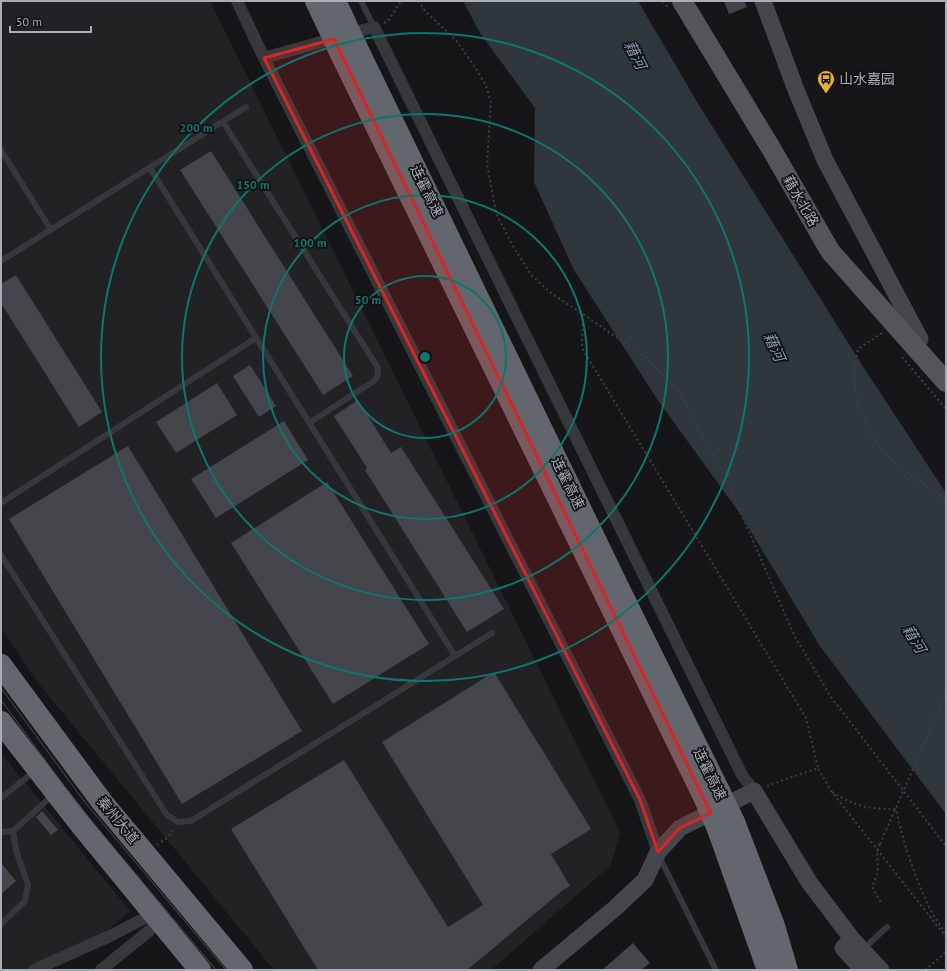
<svg xmlns="http://www.w3.org/2000/svg" width="947" height="971" viewBox="0 0 947 971" font-family="'PT Sans','Noto Sans SC',sans-serif">
  <style>
    .built { fill: #222225 }
    .water { fill: #2f373d }
    .building { fill: #45464b }
    .lines { fill: none; stroke-linecap: round; stroke-linejoin: round }
    .path { stroke: #3d3f43; stroke-width: 2; stroke-dasharray: 2 3; stroke-linecap: butt }
    .lane { stroke: #37383c; stroke-width: 6 }
    .street { stroke: #37383c; stroke-width: 12 }
    .secondary { stroke: #45474c; stroke-width: 17 }
    .primary { stroke: #53555b; stroke-width: 20 }
    .highway { stroke: #63666d; stroke-width: 22 }
    .tram { stroke: #4c4e53; stroke-width: 1 }
    .path-bridge { stroke: #3d3f43; stroke-width: 2; stroke-dasharray: 2 3; stroke-linecap: butt }
    .highway-bridge { stroke: #63666d; stroke-width: 22 }
    .marked { fill: #d62828; fill-opacity: 0.2; stroke: #d62828; stroke-width: 3; stroke-linejoin: round }
    .ring { fill: none; stroke: #0f766e; stroke-width: 2 }
    .labels { text-anchor: middle; stroke-width: 3.5; stroke-linejoin: round; paint-order: stroke }
    .poi-label { font-size: 14px; fill: #a8adb7; stroke: #111113; text-anchor: start }
    .street-label { font-size: 14px; fill: #a8adb7; stroke: #111113 }
    .water-label { font-size: 15px; font-style: italic; fill: #819bb0; stroke: #111113 }
    .centre { fill: #0f766e; stroke: #111113; stroke-width: 2 }
    .ring-label { font-size: 12px; text-anchor: middle; font-weight: bold; fill: #0f766e; stroke: #111113; stroke-width: 3.5; stroke-linejoin: round; paint-order: stroke }
  </style>
  <rect width="100%" height="100%" fill="#161618"/>
  <path class="built" d="M1,1h209l410,831 -9,33 -120,105h-217l-239,-291 -34,-51z
    M1,753l129,158 -38,33 -64,26h-27z"/>
  <path class="water" d="M463,1h175l59,101 165,263 84,128v321l-126,-168 -79,-131 -84,-116 -83,-129 -40,-88 1,-74 -55,-75z"/>
  <path class="building" d="M724,1h20l3,6 -18,7z
    M211,151l142,225 -30,19 -143,-225z
    M16,275l86,137 -23,15 -78,-124v-19z
    M250,365l26,41 -17,11 -26,-41z
    M217,383l20,32 -61,38 -20,-31z
    M358,400l33,53 10,-6 103,162 -37,23 -102,-162 2,-2 -33,-52z
    M284,421l24,39 -92,58 -25,-39z
    M128,446l174,285 -120,73 -173,-285z
    M327,482l102,162 -96,60 -102,-161z
    M494,672l97,157 -40,25 19,32 -7,4 -96,80h-149l-87,-141 113,-69 104,167 35,-22 -101,-163z
    M42,811l16,19 -7,5 -15,-18z
    M1,863l15,18 -15,13z
    M633,943l17,20 -9,7h-39z"/>
  <g class="lines">
    <path class="path" d="M418,1l7,10 30,28 20,28 11,19 5,16 -4,62 9,49 18,35 18,28 20,18 31,20 63,44 33,34 47,87 69,158 36,60 115,149
      M663,1l5,7
      M384,23l4,-2 13,-20
      M583,314l-1,34 224,370 12,50
      M882,333l-24,16 -4,20 3,33 13,32 22,27 51,38 3,3
      M902,357l44,52
      M767,786l51,-18 13,23 115,146
      M832,792c25,15 35,17 64,17 7,34 18,65 32,96 5,10 12,20 18,29
      M880,844l-3,7 1,21 -6,15 10,17
      M157,845l11,-8 6,-8
      M925,970l21,-18"/>
    <path class="lane" d="M361,1l13,26
      M223,122l155,246v7l-4,6 -65,42
      M1,150l50,80
      M150,168l305,488
      M1,261l245,-154
      M1,503l255,-165
      M1,555l166,260 11,7 13,-1 301,-188
      M1,798l34,-27
      M1,832l12,-1
      M659,856l57,114
      M1,924l24,-23 3,-16 -12,-35 -3,-19 41,-37
      M863,949l24,-22"/>
    <path class="street" d="M237,1l27,57 376,742 18,52
      M264,58l110,-31 368,748 12,16
      M34,970l76,-34 35,-18 7,-6
      M101,970l59,-48"/>
    <path class="secondary" d="M763,1l33,89 29,70 95,179
      M852,939l-9,9 20,22
      M541,970l73,-61 31,-29 13,-28 22,-24 74,-37 55,91 43,57 29,31"/>
    <path class="primary" d="M682,1l90,149 58,101 116,131"/>
    <path class="highway" d="M316,1l12,25
      M335,1l9,19
      M355,44l266,549 99,200
      M340,52l365,747
      M1,665l101,137 140,168
      M1,722l80,103 119,145
      M734,822l40,104 13,44
      M718,829l50,141"/>
    <path class="tram" d="M1,688l83,113 142,169
      M1,700l77,105 138,165"/>
    <path class="path-bridge" d="M880,844l66,-150"/>
    <path class="highway-bridge" d="M344,20l11,24
      M328,26l12,26
      M720,793l14,29
      M705,799l13,30"/>
  </g>
  <path class="marked" d="M334,39l377,774 -31,15 -22,24 -18,-52 -376,-742z"/>
  <g class="ring">
    <circle cx="425" cy="357" r="81"/>
    <circle cx="425" cy="357" r="162"/>
    <circle cx="425" cy="357" r="243"/>
    <circle cx="425" cy="357" r="324"/>
  </g>
  <defs>
    <symbol id="bus-pin" viewBox="-11 -11 22 30"><path d="M0 17L-7.5 6A9.5 9.5 0 1 1 7.5 6Z" fill="#e8ad3d" stroke="#111113"/><path d="M-5-6H5V4H4V6H2V4H-2V6H-4V4H-5ZM-3.5-4V0h7V-4ZM-3.5 1.2v1.5H-2V1.2ZM2 1.2v1.5H3.5V1.2Z" fill="#111"/></symbol>
  </defs>
  <g fill-rule="evenodd">
    <use href="#bus-pin" x="816" y="69" width="20" height="27"/>
  </g>
  <g class="labels">
    <g class="poi-label">
      <text x="839" y="84">山水嘉园</text>
    </g>
    <g class="street-label">
      <text transform="translate(427 191) rotate(64)" y="5">连霍高速</text>
      <text transform="translate(801 201) rotate(60)" y="5">藉水北路</text>
      <text transform="translate(568 483) rotate(64)" y="5">连霍高速</text>
      <text transform="translate(710 774) rotate(64)" y="5">连霍高速</text>
      <text transform="translate(118 820) rotate(51)" y="5">秦州大道</text>
    </g>
    <g class="water-label">
      <text transform="translate(635 55) rotate(63)" y="5">藉河</text>
      <text transform="translate(774 347) rotate(65)" y="5">藉河</text>
      <text transform="translate(914 639) rotate(59)" y="5">藉河</text>
    </g>
  </g>
  <circle cx="425" cy="357" r="6" class="centre"/>
  <g class="ring-label">
    <text x="196" y="132">200 m</text>
    <text x="253" y="189">150 m</text>
    <text x="310" y="247">100 m</text>
    <text x="368" y="304">50 m</text>
  </g>
  <rect width="947" height="971" fill="none" stroke="#a8adb7" stroke-width="4"/>
  <path d="M10 26v6h81v-6" fill="none" stroke="#a8adb7" stroke-width="2"/>
  <text x="16" y="26" font-size="12" fill="#a8adb7" stroke="#111113" stroke-width="3" paint-order="stroke">50 m</text>
</svg>
